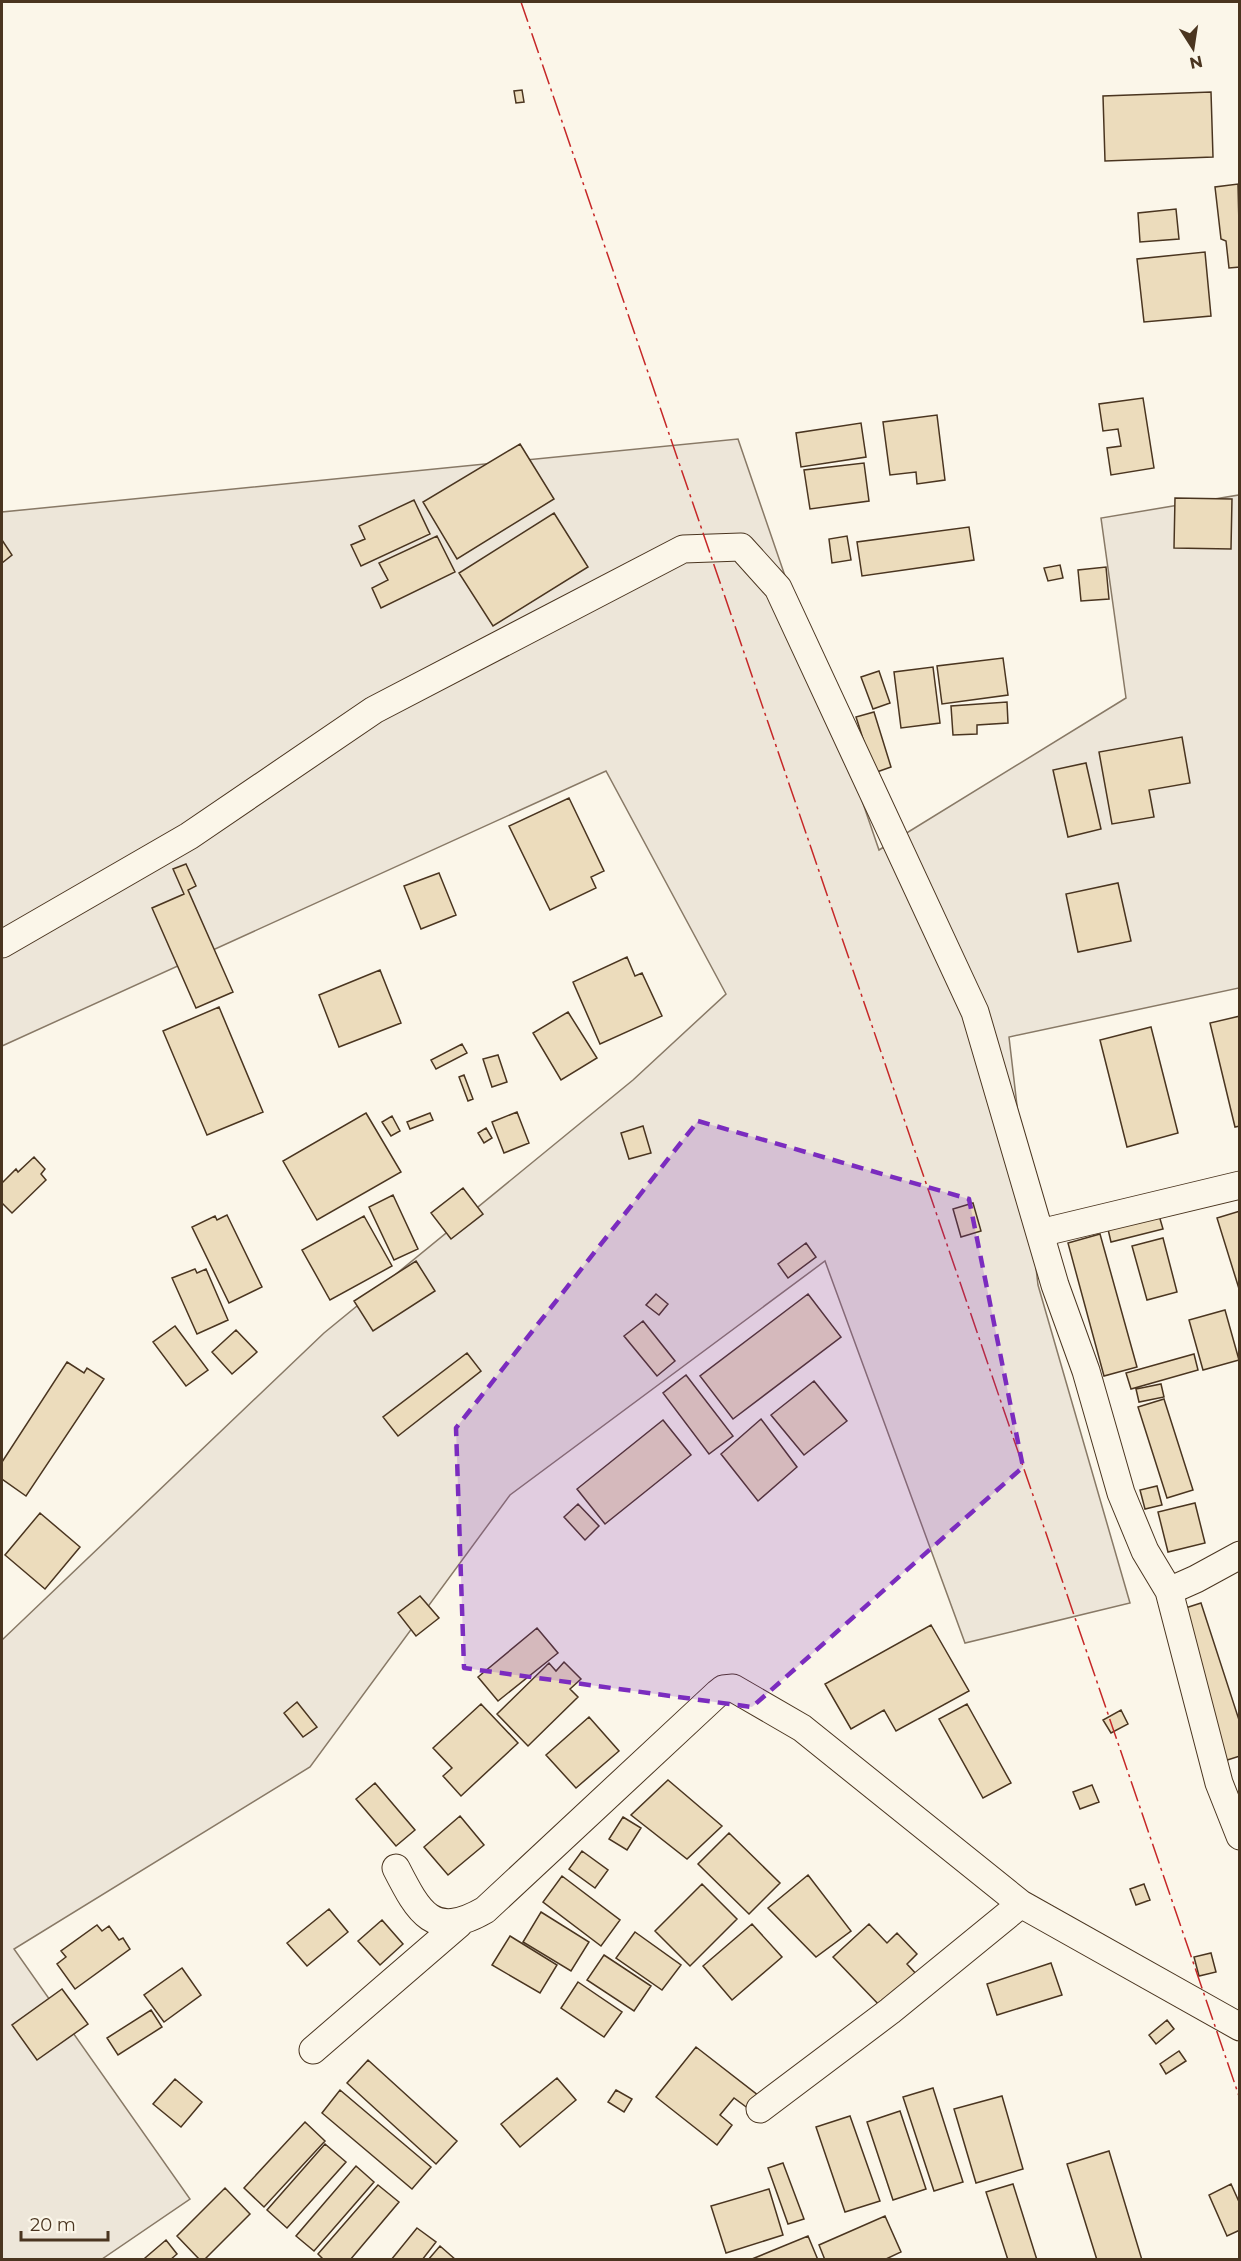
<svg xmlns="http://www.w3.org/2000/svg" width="1241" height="2261" viewBox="0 0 1241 2261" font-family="Montserrat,sans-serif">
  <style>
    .green { fill: #ede6d9; stroke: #887966; stroke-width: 1.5 }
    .building { fill: #ecdcbc; stroke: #4a3520; stroke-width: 1.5 }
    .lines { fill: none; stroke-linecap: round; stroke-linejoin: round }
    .street-casing { stroke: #4a3520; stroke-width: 29 }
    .street { stroke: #fbf6e9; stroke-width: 27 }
    .power { stroke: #c62828; stroke-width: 1.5; stroke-dasharray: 21 4.5 3 4.5; stroke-linecap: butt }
    .marked { fill: #7b2cbf; fill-opacity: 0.2; stroke: #7b2cbf; stroke-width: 4.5; stroke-dasharray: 12 8; stroke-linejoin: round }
  </style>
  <rect width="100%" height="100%" fill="#fbf6e9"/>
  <path class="green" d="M738,439l141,411 247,-152 -25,-180 138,-23v493l-230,49 29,248 92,318 -165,40 -140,-382 -315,234 -200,272 -296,182 176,250 -88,60 -100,1v-620l322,-307 309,-253 93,-86 -120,-223 -604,275v-534z"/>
  <path class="building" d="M522,90l2,12 -8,1 -2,-12z
    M1211,92l2,65 -108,4 -2,-65z
    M1238,184l2,83 -11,1 -3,-27 -5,-2 -6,-52z
    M1176,209l3,30 -39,3 -2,-29z
    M1205,252l6,64 -67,6 -7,-63z
    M1143,398l11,70 -43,7 -4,-27 14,-2 -3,-17 -15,2 -4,-27z
    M937,415l8,65 -28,4 -1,-12 -26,3 -7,-53z
    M861,423l5,34 -65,10 -5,-34z
    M520,444l34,55 -97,60 -34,-57z
    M864,463l5,38 -59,8 -6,-39z
    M1175,498l57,1 -1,50 -57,-1z
    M414,500l16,34 -69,32 -10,-21 14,-6 -6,-13z
    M554,513l34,54 -95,59 -34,-53z
    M969,527l5,33 -112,16 -5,-34z
    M437,536l18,36 -74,36 -9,-20 16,-8 -9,-17z
    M847,536l4,24 -19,3 -3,-24z
    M2,540l10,15 -10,8z
    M1060,565l3,13 -15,3 -4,-13z
    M1106,567l3,32 -28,2 -3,-31z
    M1003,658l5,37 -66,9 -5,-38z
    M933,667l7,56 -39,5 -7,-56z
    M879,671l11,32 -17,6 -12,-32z
    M1007,702l1,21 -31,2v9l-24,1 -2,-29z
    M874,712l17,55 -17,6 -18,-56z
    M1182,737l8,46 -41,7 5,27 -42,7 -13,-72z
    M1086,763l15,66 -33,8 -15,-67z
    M569,798l35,73 -13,6 5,11 -46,22 -41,-84z
    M186,864l10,22 -8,4 45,102 -37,16 -44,-100 32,-14 -11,-25z
    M439,873l17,42 -35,14 -17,-43z
    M1118,883l13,58 -53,11 -12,-58z
    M627,957l8,19 7,-3 20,43 -62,28 -27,-62z
    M380,970l21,53 -62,24 -20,-52z
    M219,1007l44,105 -56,23 -44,-104z
    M568,1012l29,46 -36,22 -28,-47z
    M1240,1016v110l-5,1 -25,-104z
    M1151,1027l27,106 -51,14 -27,-107z
    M462,1044l5,9 -31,16 -5,-9z
    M498,1055l9,27 -15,5 -9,-28z
    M464,1075l9,24 -5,2 -9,-24z
    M517,1112l12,31 -25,10 -12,-31z
    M366,1113l35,59 -84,48 -34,-59z
    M430,1113l3,7 -23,9 -3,-7z
    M392,1116l8,15 -9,5 -9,-14z
    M643,1126l8,27 -22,6 -8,-26z
    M486,1128l6,10 -8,5 -6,-10z
    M34,1157l11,12 -4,5 5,6 -34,33 -10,-10v-20l14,-14 2,3z
    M463,1188l20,26 -32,25 -20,-26z
    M393,1195l25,54 -24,11 -25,-53z
    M973,1203l8,28 -20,6 -8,-28z
    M1240,1211v81l-23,-74z
    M1158,1212l5,17 -52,13 -4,-17z
    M227,1215l35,72 -33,16 -37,-76 23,-11 2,4z
    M364,1216l28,50 -62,34 -28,-50z
    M1100,1234l37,133 -33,9 -36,-133z
    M1163,1238l14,54 -30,8 -15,-54z
    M806,1243l10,14 -28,21 -10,-14z
    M416,1261l19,30 -62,40 -19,-30z
    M195,1269l2,4 9,-4 22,51 -31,14 -25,-56z
    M656,1294l12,10 -9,11 -13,-10z
    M808,1294l33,43 -108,82 -33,-43z
    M1225,1310l14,50 -36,10 -14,-50z
    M643,1321l32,40 -18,15 -33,-40z
    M175,1326l33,44 -22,16 -33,-44z
    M236,1330l21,22 -25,22 -20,-22z
    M467,1353l14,18 -83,65 -15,-19z
    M1194,1354l4,16 -67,19 -5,-16z
    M67,1362l17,11 3,-5 17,11 -78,117 -24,-17v-17z
    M686,1375l47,61 -24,18 -46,-61z
    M814,1381l33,40 -43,34 -33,-40z
    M1161,1384l3,13 -25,5 -3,-13z
    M1164,1399l29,91 -26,8 -29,-91z
    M761,1419l36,48 -39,34 -37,-47z
    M663,1420l28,35 -86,69 -28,-35z
    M1157,1486l5,19 -17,4 -5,-19z
    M1195,1503l10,40 -37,9 -10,-40z
    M578,1504l21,22 -14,14 -21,-23z
    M40,1513l40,34 -35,42 -40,-34z
    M420,1596l19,22 -23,18 -18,-23z
    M1201,1603l39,120v33l-19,6 -48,-150z
    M931,1625l38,66 -73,40 -12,-21 -33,19 -26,-45z
    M537,1628l21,25 -60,48 -20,-24z
    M564,1662l17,17 -11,10 8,8 -50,49 -31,-32 52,-51 7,8z
    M297,1702l20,25 -14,10 -19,-24z
    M481,1704l37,39 -57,53 -18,-20 9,-8 -19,-20z
    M967,1704l44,79 -28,15 -44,-79z
    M1121,1710l7,14 -17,9 -8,-13z
    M589,1717l30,34 -43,37 -30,-33z
    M668,1780l54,46 -35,33 -56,-44z
    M375,1783l40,47 -19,16 -40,-47z
    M1092,1785l7,17 -19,7 -7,-17z
    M460,1816l24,29 -36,30 -24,-28z
    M623,1817l18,11 -14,22 -18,-11z
    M729,1833l51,50 -31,31 -51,-50z
    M582,1851l26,19 -13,18 -26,-19z
    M808,1875l43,56 -35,26 -48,-49z
    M562,1876l58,44 -19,26 -58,-44z
    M702,1884l35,35 -47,47 -35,-35z
    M1144,1884l6,16 -14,5 -6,-16z
    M329,1909l19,23 -41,34 -20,-23z
    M541,1912l48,30 -18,29 -48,-29z
    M382,1920l21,24 -23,21 -22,-24z
    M752,1924l30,33 -50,43 -29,-34z
    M869,1924l18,19 10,-10 20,21 -10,10 11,12 -35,33 -50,-52z
    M97,1925l5,6 7,-5 10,14 4,-2 7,11 -55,40 -18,-25 9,-7 -5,-6z
    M635,1932l46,33 -19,25 -46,-32z
    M510,1936l47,29 -17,28 -48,-28z
    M1211,1953l5,19 -17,4 -5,-19z
    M604,1955l47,31 -17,25 -47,-31z
    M1051,1963l11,32 -65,20 -10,-31z
    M182,1968l19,27 -37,27 -20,-27z
    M578,1982l44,30 -18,25 -43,-29z
    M62,1989l26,35 -51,36 -25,-35z
    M151,2010l11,17 -44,28 -11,-17z
    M1167,2020l7,9 -18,15 -7,-9z
    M696,2047l63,49 -10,13 -15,-11 -14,17 12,10 -15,20 -61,-48z
    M1179,2051l7,10 -20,13 -6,-10z
    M368,2060l89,81 -21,23 -89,-81z
    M557,2078l19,22 -56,47 -19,-23z
    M175,2079l27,23 -21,25 -28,-23z
    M933,2088l30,94 -29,9 -31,-94z
    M340,2090l91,77 -19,22 -90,-76z
    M616,2090l16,9 -8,13 -16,-10z
    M1002,2096l21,73 -47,14 -22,-74z
    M900,2111l26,78 -33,11 -26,-78z
    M850,2116l30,85 -35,11 -29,-85z
    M305,2122l20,19 -61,66 -20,-19z
    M325,2144l21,18 -59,66 -20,-18z
    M1109,2151l33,109h-45l-30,-96z
    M783,2163l21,56 -16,5 -20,-56z
    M356,2166l18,16 -60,69 -18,-15z
    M1013,2184l24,76h-29l-22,-68z
    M1231,2184l9,20v26l-13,6 -18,-41z
    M378,2185l21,17 -49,58h-26l-6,-6z
    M225,2188l25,26 -46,46h-4l-23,-24z
    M769,2189l14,46 -57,18 -15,-47z
    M885,2216l16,36 -17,8h-59l-6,-15z
    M417,2228l19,14 -14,18h-31z
    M808,2236l10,24 -66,-1z
    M166,2240l11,14 -7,6h-23l-2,-2z
    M440,2246l16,14h-28z"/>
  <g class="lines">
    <defs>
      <path id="street" d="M2,944l187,-108 185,-126 309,-161 58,-2 37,41 197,424 80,273 31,86 35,122 24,58 24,40
        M1040,1233l200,-48
        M1240,1555l-44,24 -27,12 50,192 21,53
        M396,1868c23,45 37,72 89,42l233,-217 5,-4 10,-1 69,40 219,176 219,123
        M313,2050l146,-126
        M760,2109l130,-98 131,-107"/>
    </defs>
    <use href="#street" class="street-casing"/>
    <use href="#street" class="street"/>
    <path class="power" d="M521,2l719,2097"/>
  </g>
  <path class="marked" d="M698,1121l271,78 54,268 -271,240 -288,-39 -8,-240z"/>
  <rect width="1241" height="2261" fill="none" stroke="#4a3520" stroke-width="6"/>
  <g transform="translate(1193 48) rotate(168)" stroke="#fbf6e9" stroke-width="4.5" paint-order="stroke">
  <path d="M0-4.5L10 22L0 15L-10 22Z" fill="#4a3520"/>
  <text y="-9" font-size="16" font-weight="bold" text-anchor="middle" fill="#4a3520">N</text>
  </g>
  <path d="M21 2231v9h87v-9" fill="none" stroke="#4a3520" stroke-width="3"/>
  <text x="30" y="2231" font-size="18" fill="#4a3520" stroke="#fbf6e9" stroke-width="4.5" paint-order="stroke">20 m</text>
</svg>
